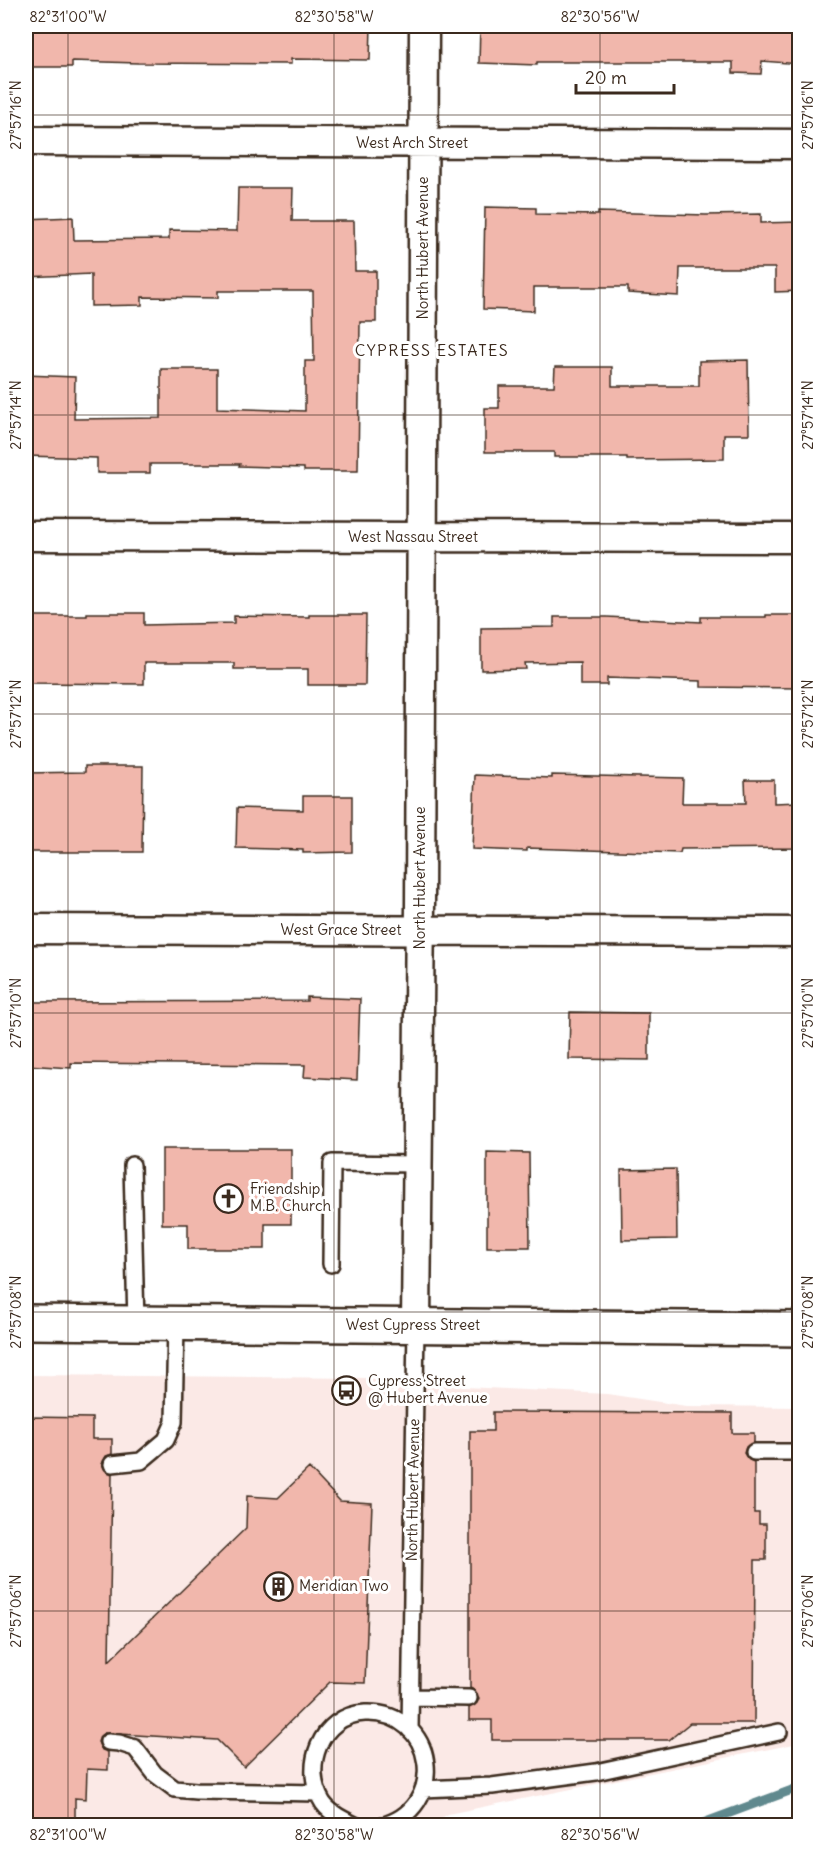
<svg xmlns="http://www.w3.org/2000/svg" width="825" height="1851" viewBox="0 0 825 1851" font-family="Delius,sans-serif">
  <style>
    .built { fill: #fbe9e6 }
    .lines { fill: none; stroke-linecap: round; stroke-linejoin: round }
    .stream { stroke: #61898e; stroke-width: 9 }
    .building { fill: #f1b7ac; stroke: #3b2a1e; stroke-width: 1.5 }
    .lane-casing { stroke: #3b2a1e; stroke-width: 20 }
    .street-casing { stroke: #3b2a1e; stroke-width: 33 }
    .secondary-casing { stroke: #3b2a1e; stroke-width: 38 }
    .lane { stroke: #fff; stroke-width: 15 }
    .street { stroke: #fff; stroke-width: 28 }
    .secondary { stroke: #fff; stroke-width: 33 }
    .ticks { fill: none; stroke: #3b2a1e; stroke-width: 1.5; stroke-opacity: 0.45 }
    .labels { text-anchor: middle; stroke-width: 6; stroke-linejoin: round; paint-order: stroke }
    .street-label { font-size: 15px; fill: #3b2a1e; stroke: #fff }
    .poi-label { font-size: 15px; fill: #3b2a1e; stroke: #fff; text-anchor: start }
    .neighbourhood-label { font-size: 16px; letter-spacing: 1.5px; fill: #3b2a1e; stroke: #fff }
    .neatline { fill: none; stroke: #3b2a1e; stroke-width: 2 }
    .ticks-label { font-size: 15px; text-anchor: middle; fill: #3b2a1e }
  </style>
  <rect width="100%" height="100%" fill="#fff"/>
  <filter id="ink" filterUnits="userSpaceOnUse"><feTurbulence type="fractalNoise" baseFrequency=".0167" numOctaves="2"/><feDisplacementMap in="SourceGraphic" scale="12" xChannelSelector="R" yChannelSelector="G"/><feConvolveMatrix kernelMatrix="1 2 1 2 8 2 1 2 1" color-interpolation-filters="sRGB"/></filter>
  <g filter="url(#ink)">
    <path class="built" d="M26,1375l346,3 93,9 142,7 79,12 113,1v336l-351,71 -17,11 -405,1z"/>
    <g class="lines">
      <path class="stream" d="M695,1826l105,-39"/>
    </g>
    <path class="building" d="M26,26h345l-1,34 -79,-1v5l-153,-1 -66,-2v6h-46z
      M480,26h320v38l-38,-3 -1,13 -28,-1v-11h-196v3l-58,-2z
      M238,188h55l-1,33h62l1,50h21v51h-16l-2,149h-54v-3l-65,-2 1,-2h-90v9h-53v-15l-71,-2v-81l49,2 -1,42 87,-1v-49h56v39l88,3v-50h9l-1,-70h-95v7l-76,-1v8l-51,1v-32l-65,3v-58l47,-2 1,23 95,-1v-9l68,1z
      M485,207l51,1v6l62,1v-3l108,3 55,-1v9l39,-1v69l-25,1v-24h-95l-1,28 -51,-3v-6h-94v24l-51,-2z
      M748,360l1,74h-25v25l-97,1v-3h-73v-5h-69v-44h14v-22h55l1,-19h57v19h87v-25z
      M87,613h57v12l90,-2v-7l75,1v-2h57l-1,70h-57v-16h-74v-6h-90v21l-118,-1v-67h61z
      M766,615h34v73l-99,-1v-6l-94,-3v7h-27v-23l-55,1 1,6 -45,1v-42l73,-1v-10h53l94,5v-5h65z
      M85,766h58l-1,86h-116v-79l59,-1z
      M475,775l77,3v-3l131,3 -1,25h64l-1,-23h29v23l26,-1v46l-119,1 -1,4 -153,-5v3l-55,-2z
      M303,796h49v56l-49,1v-3l-67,-2 1,-40 66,2z
      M307,997l53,2 -3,81 -53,-3 1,-12 -234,-2v5l-45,-3v-63l281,-1z
      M570,1012l79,1v47l-80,-1z
      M162,1149h129v75h-26v25h-77v-25h-26z
      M487,1152l42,1 1,94h-43z
      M676,1169l1,70 -55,1 -1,-70z
      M493,1412l239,1v20h22v9l-8,5 -2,6 5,7 5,2v51h5v11h7v36h-11l-1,163h-64l-21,17h-177v-20h-23v-12l8,-5 2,-5 -5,-8 -4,-2v-257h23z
      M26,1417l66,1v21h20v15l-6,2 -4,8 3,6 7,4 -3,187 137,-133 1,-32 31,2 31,-30 31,33 32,2 -7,180 -35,-1 -86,85 -27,-27 -113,-7 -4,3 -2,6 4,8 6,2v18l-21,-1 -1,30 -11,-1v28h-49z"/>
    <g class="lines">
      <defs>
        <path id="lane" d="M132,1165l4,158
          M331,1264l1,-101 85,1
          M754,1452h46
          M112,1464l29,-3 25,-21 8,-18 2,-98
          M411,1697l58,1
          M410,1730l6,-406
          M108,1742l11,1 16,5 20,26 20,15 21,2 122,2
          M423,1789l69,-3 104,-14 183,-40
          M357,1826c-13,-6 -26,-12 -34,-23 -22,-35 -3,-88 42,-90 72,-3 85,97 15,113"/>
        <path id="street" d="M26,141l774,3
          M26,536l774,2
          M26,929l774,3
          M416,1324l4,-419 4,-879"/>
        <path id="secondary" d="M26,1322l774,7"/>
      </defs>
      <use href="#lane" class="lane-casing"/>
      <use href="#street" class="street-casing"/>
      <use href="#secondary" class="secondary-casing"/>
      <use href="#lane" class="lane"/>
      <use href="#street" class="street"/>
      <use href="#secondary" class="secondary"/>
    </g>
  </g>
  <path class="ticks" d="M68,26v1800M334,26v1800M600,26v1800M26,115h774M26,415h774M26,714h774M26,1013h774M26,1312h774M26,1611h774"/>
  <defs>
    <symbol id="church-ring" viewBox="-11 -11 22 22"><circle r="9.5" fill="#fff" stroke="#3b2a1e" stroke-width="1.5"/><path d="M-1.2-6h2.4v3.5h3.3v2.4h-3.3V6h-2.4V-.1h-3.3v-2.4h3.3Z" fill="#3b2a1e"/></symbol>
    <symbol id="bus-ring" viewBox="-11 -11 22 22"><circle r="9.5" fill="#fff" stroke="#3b2a1e" stroke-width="1.5"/><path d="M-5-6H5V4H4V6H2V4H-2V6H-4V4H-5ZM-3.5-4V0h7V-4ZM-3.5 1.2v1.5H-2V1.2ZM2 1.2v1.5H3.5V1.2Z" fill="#3b2a1e"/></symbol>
    <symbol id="building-ring" viewBox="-11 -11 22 22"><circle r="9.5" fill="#fff" stroke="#3b2a1e" stroke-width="1.5"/><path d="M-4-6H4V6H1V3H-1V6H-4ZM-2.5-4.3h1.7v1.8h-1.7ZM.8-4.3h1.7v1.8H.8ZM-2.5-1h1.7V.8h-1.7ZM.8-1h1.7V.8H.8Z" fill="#3b2a1e"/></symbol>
  </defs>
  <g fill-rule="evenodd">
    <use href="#church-ring" x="212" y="1182" width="33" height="33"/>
    <use href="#bus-ring" x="330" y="1374" width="33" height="33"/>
    <use href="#building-ring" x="262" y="1570" width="33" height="33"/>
  </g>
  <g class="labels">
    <g class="street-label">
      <text x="412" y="148">West Arch Street</text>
      <text transform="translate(423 248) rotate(-90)" y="5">North Hubert Avenue</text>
      <text x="413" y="542">West Nassau Street</text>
      <text transform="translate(420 878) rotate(-90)" y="5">North Hubert Avenue</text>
      <text x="341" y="935">West Grace Street</text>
      <text x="413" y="1330">West Cypress Street</text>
      <text transform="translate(413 1490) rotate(-89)" y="5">North Hubert Avenue</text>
    </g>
    <g class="poi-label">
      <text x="250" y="1194">Friendship<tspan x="250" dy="17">M.B. Church</tspan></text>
      <text x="368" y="1386">Cypress Street<tspan x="368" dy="17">@ Hubert Avenue</tspan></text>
      <text x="299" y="1591">Meridian Two</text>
    </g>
    <g class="neighbourhood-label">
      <text x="432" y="356">CYPRESS ESTATES</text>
    </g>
  </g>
  <rect width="825" height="1851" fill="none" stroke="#fff" stroke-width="66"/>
  <path d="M576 84v9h98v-9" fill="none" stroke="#3b2a1e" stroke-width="3"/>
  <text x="585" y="84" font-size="18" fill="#3b2a1e" stroke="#ffffff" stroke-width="4.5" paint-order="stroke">20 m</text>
  <rect x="33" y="33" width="759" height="1785" class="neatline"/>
  <g class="ticks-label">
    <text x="68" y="22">82°31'00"W</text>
    <text x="334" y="22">82°30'58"W</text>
    <text x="600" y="22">82°30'56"W</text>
    <text transform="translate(16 115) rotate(-90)" y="5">27°57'16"N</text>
    <text transform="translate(808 115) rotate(-90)" y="5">27°57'16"N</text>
    <text transform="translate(16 415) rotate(-90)" y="5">27°57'14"N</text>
    <text transform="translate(808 415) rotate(-90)" y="5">27°57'14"N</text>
    <text transform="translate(16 714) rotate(-90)" y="5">27°57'12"N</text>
    <text transform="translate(808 714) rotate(-90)" y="5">27°57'12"N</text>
    <text transform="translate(16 1013) rotate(-90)" y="5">27°57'10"N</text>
    <text transform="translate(808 1013) rotate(-90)" y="5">27°57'10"N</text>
    <text transform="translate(16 1312) rotate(-90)" y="5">27°57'08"N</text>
    <text transform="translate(808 1312) rotate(-90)" y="5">27°57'08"N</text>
    <text transform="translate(16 1611) rotate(-90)" y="5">27°57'06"N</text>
    <text transform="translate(808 1611) rotate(-90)" y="5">27°57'06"N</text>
    <text x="68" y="1840">82°31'00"W</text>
    <text x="334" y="1840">82°30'58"W</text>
    <text x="600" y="1840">82°30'56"W</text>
  </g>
</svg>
